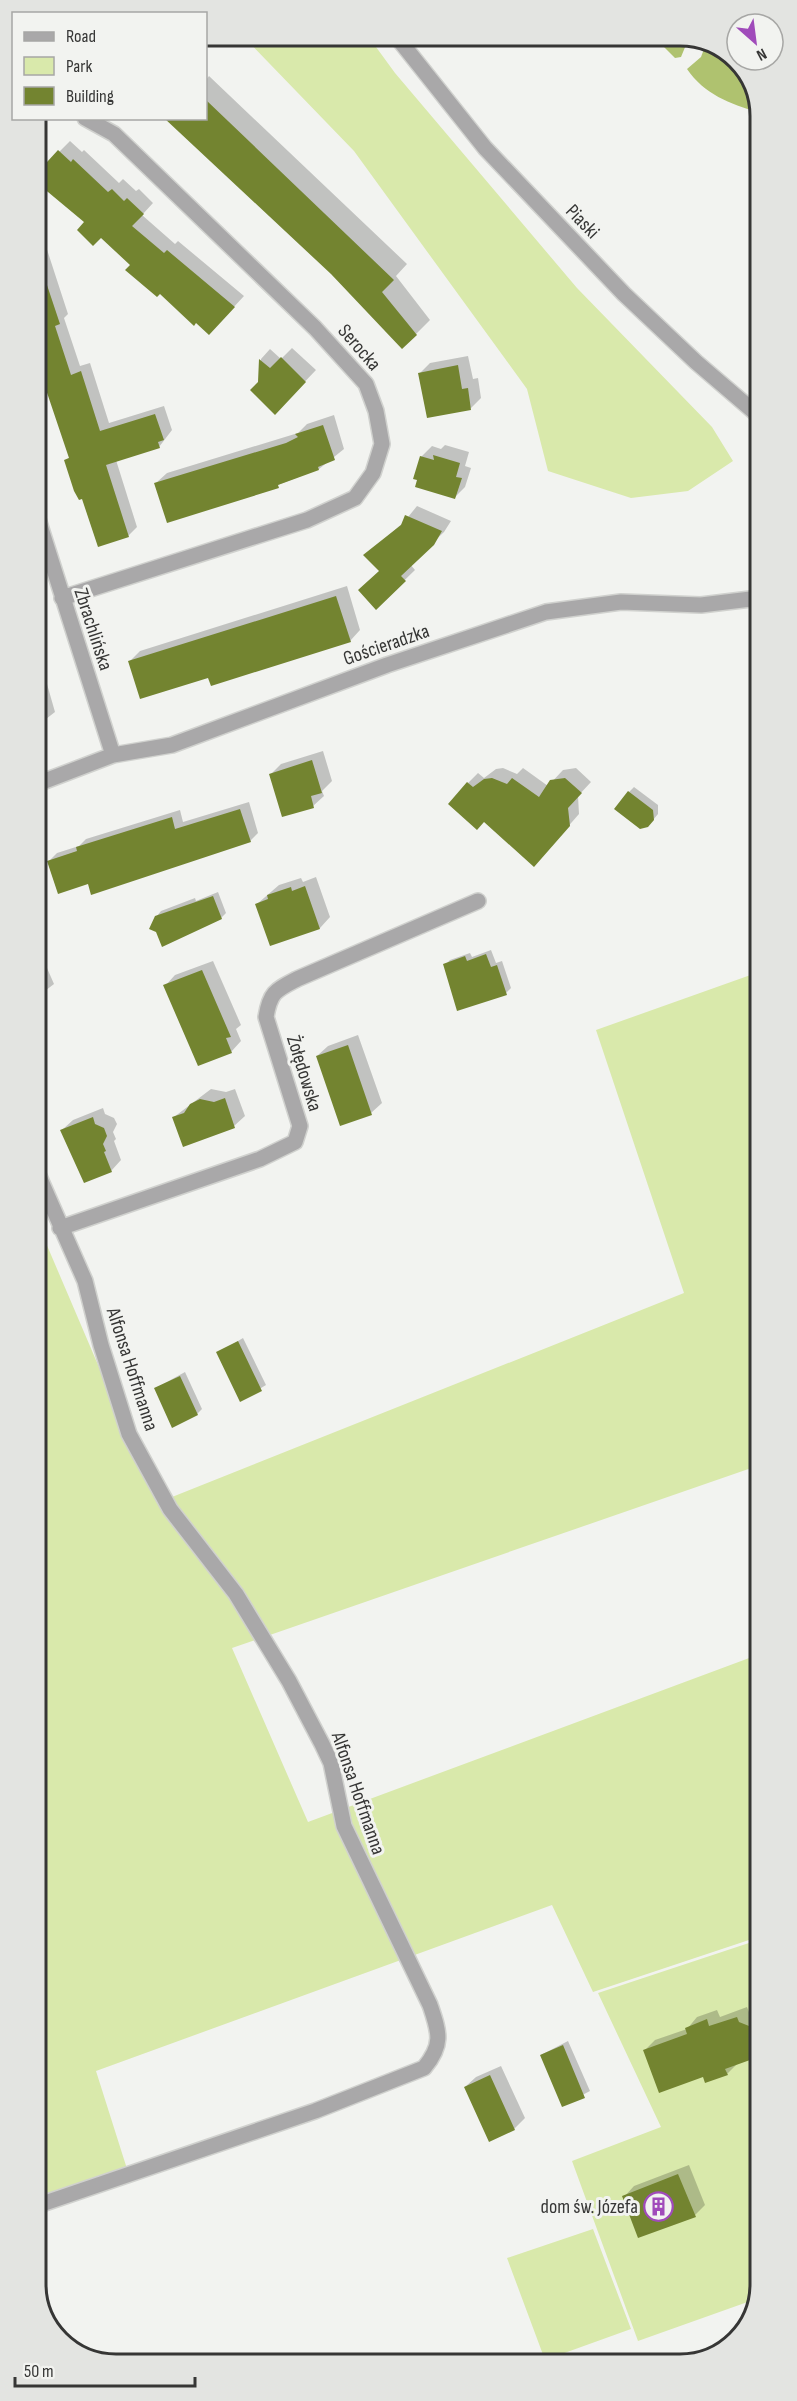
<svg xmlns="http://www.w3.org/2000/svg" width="797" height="2401" viewBox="0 0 797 2401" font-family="'Sofia Sans Condensed',sans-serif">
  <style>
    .green { fill: #d9e9ab }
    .water { fill: #afc26f }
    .shadow { fill: #0003 }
    .building { fill: #738430 }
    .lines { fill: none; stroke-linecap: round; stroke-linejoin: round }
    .street-casing { stroke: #d0d1ce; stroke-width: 18 }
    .street { stroke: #a9a8a9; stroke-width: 15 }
    .labels { text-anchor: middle; stroke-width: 6; stroke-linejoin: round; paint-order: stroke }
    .street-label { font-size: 20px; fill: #363635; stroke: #f2f3f0 }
    .poi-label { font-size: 20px; fill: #363635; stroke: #f2f3f0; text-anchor: end }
    .rim { fill: none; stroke: #363635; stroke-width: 3 }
  </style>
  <rect width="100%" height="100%" fill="#f2f3f0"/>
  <path class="green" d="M243,36h125l27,37 182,215 135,139 21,34 -45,30 -57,7 -83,-27 -21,-82 -173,-238z
    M759,972l1,493 -528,183 76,174 452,-168 1,282 -168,56 -41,-87 -456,166 32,101 -89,27 -2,-977 120,281 527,-210 -88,-263z
    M761,1939v345l-5,15 -118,42 -66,-180 89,-34 -63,-134z
    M593,2229l38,100 -86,31 -38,-102z"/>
  <path class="water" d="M653,36h33l10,5 -8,-1 -7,17 -6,1z
    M698,41l35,15 25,40v16c-28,-8 -54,-18 -71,-43l14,-12 3,-8z"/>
  <path class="shadow" d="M209,76l198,188 -11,12 34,44 -14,14 -210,-216v-38z
    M70,141l12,11 2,-2 35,33 4,-4 13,12 3,-2 14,14 -11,12 33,29 3,-3 66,55 -25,27 -87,-58 -46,-43 -27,-70z
    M40,228l28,86 -4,4 16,48 10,-3 19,60 55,-17 8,24 -13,17 -43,13 21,67 -9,9 -45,-39 -17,-37 4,-3 -30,-92 -4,1v-137z
    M292,348l24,22 -41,43 -16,-30 2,-24 9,-10 11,10z
    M468,356l5,23 5,-1 3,20 -10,10 -52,-34 11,-11z
    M334,415l10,34 -25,20 -62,24 -101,-10 11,-10 131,-40 9,-9z
    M445,445l24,7 -4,14 6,2 -6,19 -10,10 -34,-40 11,-11 9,3z
    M417,506l34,15 -7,11 -34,32 5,6 -39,38 4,-38 -14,-15 38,-33z
    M347,586l13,44 -10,11 -141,35 -79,-15 10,-10z
    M37,669l3,10 5,-2 10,35 -18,14v-22l5,16h3l-8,-26z
    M323,751l9,30 -10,10 2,5 -11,10 -42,-32 10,-10z
    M503,768l14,6 6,-6 25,18 15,-16 13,-2 15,14 -13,14 1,18 -35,40 -76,-71 10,-10 6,5 12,-9z
    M634,787l24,18v9l-5,6 -24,-28z
    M249,802l9,31 -8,8 -161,42 -40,-22 8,-8 22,-7 7,-7 94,-29 3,12z
    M316,877l14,40 -10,11 -50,16 -13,-40 22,-19 22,-7 2,4z
    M218,892l8,21 -5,5 -65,-1 5,-6 34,-13 1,3z
    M491,950l5,13 6,-2 9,27 -5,5 -61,-28 5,-5 20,-7 2,4z
    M213,961l28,64 -5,4 5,12 -10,11 -66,-66 10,-11z
    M47,968l7,16 -13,10 3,9 -7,7v-41l1,2z
    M358,1035l24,68 -11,10 -54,-57 11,-10z
    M211,1089l15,3 9,-3 10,27 -11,10 -50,19 -10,-28z
    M103,1108l2,6 9,4 3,6 -4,8 3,7 -2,2 7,19 -10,11 -49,-41 11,-10z
    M243,1338l23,47 -25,15 -23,-47z
    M185,1372l17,37 -5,5 -41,-26z
    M747,2007l2,5 12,5v28l-12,13 -12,6 -10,10 -24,1 -58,-25 10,-10 32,-11 10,-12 20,-7 3,7z
    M568,2041l22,50 -27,14 -22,-50z
    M501,2066l24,52 -11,11 -49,-42 11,-10z
    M689,2165l16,40 -10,10 -71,-18 10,-11z"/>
  <path class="building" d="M206,100l188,180 -12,12 35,43 -15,14 -71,-75 -167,-156h42z
    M58,150l13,12 2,-3 35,33 4,-3 12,12 3,-3 17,16 -12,12 32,27 3,-3 68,57 -26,28 -13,-12 -2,3 -34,-32 -3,3 -32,-27 5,-5 -29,-27 -8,8 -16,-16 7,-8 -48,-40v-8z
    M40,264l20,60 -5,2 16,49 10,-4 19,60 55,-17 9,26 -6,2 2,6 -54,17 23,72 -31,10 -16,-48 -3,1 -5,-9 -10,-31 5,-2 -33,-98v-95z
    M281,357l25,25 -31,33 -25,-25 8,-8 1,-23 11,9z
    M458,365l4,24 6,-1 3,22 -44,8 -9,-45z
    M323,425l12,35 -17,7 1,3 -41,15 1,3 -112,35 -13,-40 132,-40 12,-6 -3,-3z
    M433,455l27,8 -4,14 6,1 -7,21 -40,-12 2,-7 -4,-1 7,-23 14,4z
    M405,515l37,16 -8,14 -33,31 5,5 -30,29 -18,-20 21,-19 -16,-16 38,-30z
    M336,596l15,46 -140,44 -3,-8 -68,21 -12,-38z
    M312,760l10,33 -11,3 3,12 -32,9 -13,-43z
    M492,778l15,6 5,-6 27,19 11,-17 15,-2 17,15 -14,15 2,18 -36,41 -50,-45 -7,8 -29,-26 19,-22 6,5 11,-8z
    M628,791l25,19 1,10 -6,7 -8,2 -26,-20z
    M240,809l11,33 -160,53 -3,-11 -30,10 -11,-33 30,-10 -1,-4 96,-30 3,12z
    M305,886l15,43 -50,17 -15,-42 13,-5 -1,-4 24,-8 1,4z
    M213,896l9,23 -60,28 -6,-15 -7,-3 6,-13z
    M486,954l5,13 6,-2 10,30 -50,16 -14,-47 22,-8 2,5z
    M202,970l29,67 -5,1 6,15 -34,13 -35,-81z
    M348,1045l24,70 -32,11 -24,-70z
    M225,1098l10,30 -52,19 -11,-30 12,-4 6,-9 10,-5 14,3z
    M93,1117l2,7 9,4 3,8 -4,8 3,7 -2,1 8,20 -28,11 -24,-53z
    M238,1341l24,50 -22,11 -24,-50z
    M180,1376l18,39 -26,13 -18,-40z
    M737,2017l2,5 15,6 3,10 -7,22 -25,9 3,6 -23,8 -2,-6 -44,16 -16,-43 44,-16 -2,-6 22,-9 2,7z
    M563,2045l22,53 -23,9 -22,-52z
    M490,2075l25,55 -26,12 -25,-55z
    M678,2174l18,43 -58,21 -16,-42z"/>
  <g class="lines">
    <defs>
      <path id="street" d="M396,36l89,112 139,146 72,68 63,54
        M37,516l76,239
        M62,598l245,-78 48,-22 18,-25 9,-29 -6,-33 -10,-27 -51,-56 -201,-194 -29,-16
        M37,784l76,-29 59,-10 215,-80 159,-53 75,-10 80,3 58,-7
        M37,1172l48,109 16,64 28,89 41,75 66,85 53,87 33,63 9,19 13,63 86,179c9,27 14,39 -6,63l-109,43 -276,94
        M60,1228l200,-69 35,-17 5,-16 -34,-109c4,-25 10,-27 31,-38l181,-78"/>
    </defs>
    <use href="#street" class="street-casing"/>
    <use href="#street" class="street"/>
  </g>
  <defs>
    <symbol id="building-ring" viewBox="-11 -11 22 22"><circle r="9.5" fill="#f2f3f0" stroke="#a04bba" stroke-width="1.5"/><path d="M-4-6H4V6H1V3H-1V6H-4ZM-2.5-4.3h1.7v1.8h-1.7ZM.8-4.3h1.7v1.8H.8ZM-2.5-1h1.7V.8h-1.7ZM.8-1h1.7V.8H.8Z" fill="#a04bba"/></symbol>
  </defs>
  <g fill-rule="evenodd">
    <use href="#building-ring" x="642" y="2190" width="33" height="33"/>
  </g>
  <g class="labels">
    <g class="street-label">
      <text transform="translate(583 221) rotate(46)" y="7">Piaski</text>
      <text transform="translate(360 347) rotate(49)" y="7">Serocka</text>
      <text transform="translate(94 629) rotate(72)" y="7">Zbrachlińska</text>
      <text transform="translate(386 644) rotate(-19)" y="7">Gościeradzka</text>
      <text transform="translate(305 1073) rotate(73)" y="7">Żołędowska</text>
      <text transform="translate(133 1369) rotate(72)" y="7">Alfonsa Hoffmanna</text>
      <text transform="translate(359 1793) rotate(71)" y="7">Alfonsa Hoffmanna</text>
    </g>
    <g class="poi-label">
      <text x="638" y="2213">dom św. Józefa</text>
    </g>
  </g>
  <path d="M0 0H797V2401H0ZM116 46H680A70 70 0 0 1 750 116V2284A70 70 0 0 1 680 2354H116A70 70 0 0 1 46 2284V116A70 70 0 0 1 116 46Z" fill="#e3e4e1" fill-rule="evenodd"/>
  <path class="rim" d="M116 46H680A70 70 0 0 1 750 116V2284A70 70 0 0 1 680 2354H116A70 70 0 0 1 46 2284V116A70 70 0 0 1 116 46Z"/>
  <rect x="12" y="12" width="195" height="108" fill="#f2f3f0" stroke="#a7a7a5" stroke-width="1.5"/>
  <rect x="24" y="32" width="30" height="9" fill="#a9a8a9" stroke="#a7a7a5" stroke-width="1.5"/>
  <text x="66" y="42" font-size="18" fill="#363635">Road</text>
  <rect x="24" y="57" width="30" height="18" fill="#d9e9ab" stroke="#a7a7a5" stroke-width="1.5"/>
  <text x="66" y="72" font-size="18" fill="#363635">Park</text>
  <rect x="24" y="87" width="30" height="18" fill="#738430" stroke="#a7a7a5" stroke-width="1.5"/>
  <text x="66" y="102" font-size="18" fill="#363635">Building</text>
  <g transform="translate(755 42) rotate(152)"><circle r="28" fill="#f2f3f0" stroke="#a7a7a5" stroke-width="1.5"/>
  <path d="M0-4.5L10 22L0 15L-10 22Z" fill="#a04bba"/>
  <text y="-9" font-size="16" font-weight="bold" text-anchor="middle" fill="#363635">N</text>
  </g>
  <path d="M15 2377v9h180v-9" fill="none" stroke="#363635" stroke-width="3"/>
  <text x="24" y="2377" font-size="18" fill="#363635" stroke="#f2f3f0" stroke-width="4.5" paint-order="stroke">50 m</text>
</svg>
